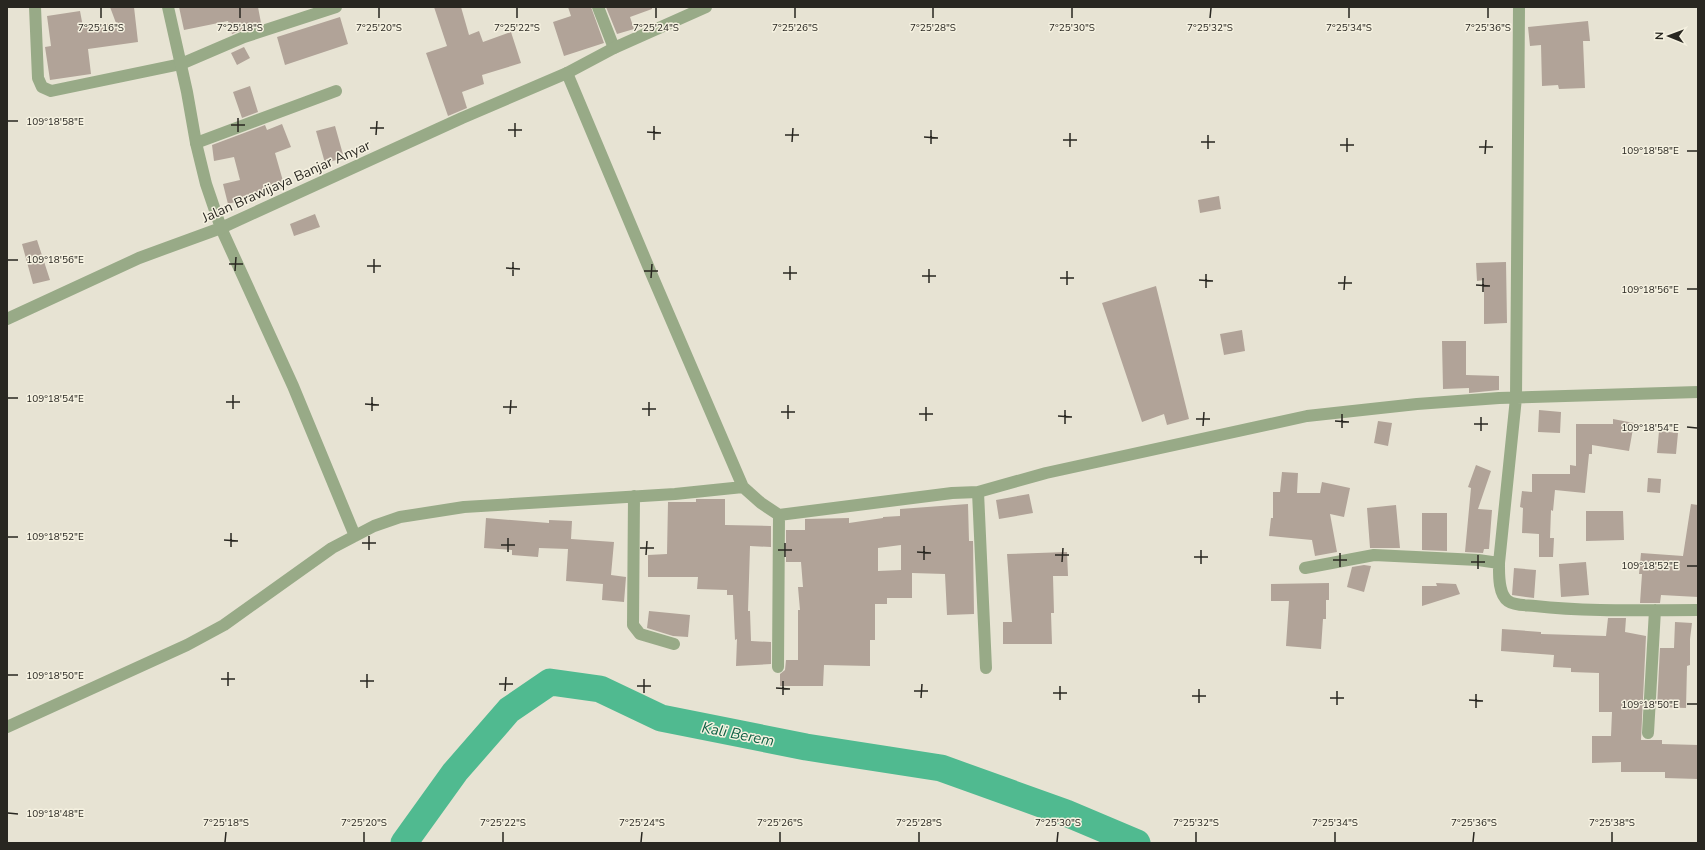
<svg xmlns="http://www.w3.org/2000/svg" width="1705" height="850" viewBox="0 0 1705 850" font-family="'Nunito Sans',sans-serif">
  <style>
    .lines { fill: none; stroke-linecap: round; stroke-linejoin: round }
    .river { stroke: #50ba90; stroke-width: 27 }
    .building { fill: #b1a398; fill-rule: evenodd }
    .minor { stroke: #98aa87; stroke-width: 12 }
    .tertiary { stroke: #98aa87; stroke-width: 12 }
    .ticks { fill: none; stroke: #292721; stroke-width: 1.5 }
    .labels { text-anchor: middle; stroke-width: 3; stroke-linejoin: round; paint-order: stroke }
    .street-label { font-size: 14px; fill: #292721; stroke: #f5f1e0 }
    .water-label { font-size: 15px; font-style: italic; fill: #0f6246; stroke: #f5f1e0 }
    .ticks-label { font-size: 10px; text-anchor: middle; fill: #292721; stroke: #f5f1e0; stroke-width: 3; stroke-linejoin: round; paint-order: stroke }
  </style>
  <rect width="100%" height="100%" fill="#e7e3d3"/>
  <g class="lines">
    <path class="river" d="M404,843l51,-71 54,-62 41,-28 50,7 61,29 145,29 135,21 125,45 71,30"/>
  </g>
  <path class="building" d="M110,7h24l4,35 -50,7 3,25 -41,6 -5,-33 6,-1 -4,-30 33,-5 3,16 33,-4z
    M179,7h79l3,16 -29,11 -4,-13 -44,9z
    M434,7h27l8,28 10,-4 4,11 28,-10 10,31 -39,12 2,9 -22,8 5,16 -19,8 -22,-63 21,-7z
    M568,7h23l13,36 -40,13 -11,-34 18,-6z
    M606,7h46v2l-22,8 4,12 -17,5z
    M340,17l8,27 -63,21 -8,-28z
    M1588,21l2,20h-7l2,47 -26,1 -1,-4 -16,1 -1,-41 -11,1 -2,-19z
    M244,47l6,11 -13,7 -6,-12z
    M250,86l8,26 -16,6 -9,-26z
    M282,124l9,23 -16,6 10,35 -57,16 -5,-20 17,-4 -6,-23 -20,4 -2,-16 53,-20 2,5z
    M335,126l9,32 -19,5 -9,-32z
    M1219,196l2,13 -21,4 -2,-13z
    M315,214l5,13 -26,9 -4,-12z
    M37,240l13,40 -17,4 -11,-40z
    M1506,262l1,61 -23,1v-44l-7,1 -1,-18z
    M1156,286l33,133 -22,6 -3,-11 -22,8 -40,-119z
    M1242,330l3,21 -21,4 -4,-21z
    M1442,341h24v34l33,1v14l-30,3v-5l-26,1z
    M1539,410l22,2 -1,21 -22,-1z
    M1613,419l21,4 -5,28 -37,-6v9h-3l-4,39 -30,-3 -2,21 -2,-1 -1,28h4l-1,19h-14v-23l-17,-1 1,-25 -3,-1 2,-16 10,1v-18h38v-9l6,1v-42h37z
    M1378,421l14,2 -4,23 -14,-3z
    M1659,431l19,2 -2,21 -19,-1z
    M1476,465l15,6 -13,38 14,1 -3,39h-5l-1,4 -18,-1 6,-64 -3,-1z
    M1282,472l16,1 -1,20h23l2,-11 28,6 -6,29 -14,-3 7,38 -22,4 -3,-16 -43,-4 2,-18h2v-26h7z
    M1648,478l13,1 -1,14 -13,-1z
    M1029,494l4,19 -34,6 -3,-19z
    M696,499h29v26l46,1v21l-21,-1 -2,65h2l1,30 20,1v22l-35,2 1,-27 -2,1 -2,-45h-6v-5l-30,-1 1,-12h-50v-22l19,-1 1,-52h28z
    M968,504l1,37h4l1,73 -27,1 -2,-41 -33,-1v25h-25v6h-12v36h-5v26l-46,-1 -1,21h-43v-12l5,-4 1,-10h12v-50h2l-2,-23h5l-2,-25h-15v-32h19v-11l44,-1v5l34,-5v-1l17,-1v-7zM901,545v25l-23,1v-23z
    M1691,504l7,1v92l-37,-2 -1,8h-20l2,-29h-3l2,-21 42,3z
    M1396,505l4,43h-30l-3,-40z
    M1586,511h37l1,29 -38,1z
    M1422,513h25v38l-25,-1z
    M486,518l63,5v-3l23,1 -1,18 43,3 -3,33 15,2 -2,25 -22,-2 1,-16 -37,-3 2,-32 -29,-1 -1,9 -26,-2v-5l-28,-2z
    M1067,552l1,24h-15l1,37h-3l1,31h-49v-22h9l-5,-68z
    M1586,562l3,33 -28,2 -2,-33z
    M1364,565l7,1 -7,26 -17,-5 5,-20z
    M1514,568l22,2 -2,28 -22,-3z
    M1329,583v17h-3v19h-3l-2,30 -35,-3 3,-45h-18v-17z
    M1436,583l20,1 4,10 -38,12v-20h15z
    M649,611l41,4 -2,22 -15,-1 -26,-8z
    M1608,618h18l-1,14 21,4 -5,104h21v4l36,1v34l-33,-1v-6h-44v-10l-29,1v-27h19l1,-24h-13v-39l-28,-1v-4l-18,-1 1,-12 -53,-4 1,-22 39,3v2l65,2z
    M1675,622l17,1 -2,16v26l-3,1 -1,42 -29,-1 3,-59h14z"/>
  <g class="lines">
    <path class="minor" d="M35,7l3,71 4,9 9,4 130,-27 63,-27 92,-30
      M598,7l16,41
      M567,73l84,200 92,214 18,16 18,12 173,-22 26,-1 68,-19 261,-57 110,-12 82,-6 199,-6
      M196,143l140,-52
      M221,228l72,158 62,150
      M978,492l8,176
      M634,496l-1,129 7,9 34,10
      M1499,563l17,-165 3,-391
      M1305,568l69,-13 104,5 21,3c0,11 -1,31 9,38 7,5 19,4 27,5 54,6 109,4 163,4
      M778,667l1,-152
      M7,727l180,-82 37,-20 108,-77 42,-22 26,-9 64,-10 211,-13 68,-7
      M1648,733l7,-123"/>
    <path class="tertiary" d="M168,7l19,85 9,51 10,41 15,44
      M7,319l132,-61 82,-30 241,-110 105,-45 47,-25 92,-41"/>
  </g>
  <path class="ticks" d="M101,18v-10M240,18v-10M379,18v-10M517,18v-10M656,18v-10M795,18v-10M933,18v-10M1072,18v-10M1210,18l1,-10M1349,18v-10M1488,18v-10M8,121h10M231,125h14M370,128h14M508,130h14M238,132v-14M647,132l14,1M376,135l1,-14M785,135h14M515,137v-14M924,137l14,1M654,140v-14M1063,140h14M792,142l1,-14M1201,142h14M931,144v-14M1340,145h14M1070,147v-14M1479,147h14M1208,149v-14M1687,151h10M1347,152v-14M1485,154l1,-14M8,260h10M229,264h14M367,266h14M506,268l14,1M235,271l1,-14M644,271h14M374,273v-14M783,273h14M513,276v-14M922,276h14M651,278l1,-14M1060,278h14M790,280v-14M1199,280l14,1M929,283v-14M1338,283h14M1067,285v-14M1476,285l14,1M1206,288v-14M1687,289h10M1344,290l1,-14M1483,292v-14M8,398h10M226,402h14M365,404l14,1M503,407h14M233,409v-14M642,409h14M372,411v-14M781,412h14M510,414l1,-14M919,414h14M649,416v-14M1058,416l14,1M788,419v-14M1196,419h14M926,421v-14M1335,421l14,1M1065,424v-14M1474,424h14M1203,426l1,-14M1687,427l10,1M1342,428v-14M1481,431v-14M8,537h10M224,540l14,1M362,543h14M501,545h14M231,547v-14M640,548h14M369,550v-14M778,550h14M508,552v-14M917,552l14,1M646,555l1,-14M1055,555h14M785,557v-14M1194,557h14M924,560v-14M1333,560h14M1062,562l1,-14M1471,562h14M1201,564v-14M1687,566h10M1340,567v-14M1478,569v-14M8,675h10M221,679h14M360,681h14M499,684h14M228,686v-14M637,686h14M367,688v-14M776,688l14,1M505,691l1,-14M914,691h14M644,693v-14M1053,693h14M783,695v-14M1192,696h14M921,698l1,-14M1330,698h14M1060,700v-14M1469,700l14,1M1199,703v-14M1687,704h10M1337,705v-14M1476,708v-14M8,813l10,1M225,842l1,-10M364,842v-10M503,842v-10M641,842l1,-10M780,842v-10M919,842v-10M1057,842l1,-10M1196,842v-10M1335,842v-10M1473,842l1,-10M1612,842v-10"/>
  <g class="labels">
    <g class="street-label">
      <text transform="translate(286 181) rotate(-24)" y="5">Jalan Brawijaya Banjar Anyar</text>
    </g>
    <g class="water-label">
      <text transform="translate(738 734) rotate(11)" y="5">Kali Berem</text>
    </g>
  </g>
  <g class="ticks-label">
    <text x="101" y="31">7°25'16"S</text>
    <text x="240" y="31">7°25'18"S</text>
    <text x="379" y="31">7°25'20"S</text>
    <text x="517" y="31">7°25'22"S</text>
    <text x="656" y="31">7°25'24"S</text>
    <text x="795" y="31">7°25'26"S</text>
    <text x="933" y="31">7°25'28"S</text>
    <text x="1072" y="31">7°25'30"S</text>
    <text x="1210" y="31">7°25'32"S</text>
    <text x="1349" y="31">7°25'34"S</text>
    <text x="1488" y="31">7°25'36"S</text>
    <text x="55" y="125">109°18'58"E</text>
    <text x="1650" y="154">109°18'58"E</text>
    <text x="55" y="263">109°18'56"E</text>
    <text x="1650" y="293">109°18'56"E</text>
    <text x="55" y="402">109°18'54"E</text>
    <text x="1650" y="431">109°18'54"E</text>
    <text x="55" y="540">109°18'52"E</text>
    <text x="1650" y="569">109°18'52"E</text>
    <text x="55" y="679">109°18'50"E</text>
    <text x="1650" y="708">109°18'50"E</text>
    <text x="55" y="817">109°18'48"E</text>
    <text x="226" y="826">7°25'18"S</text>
    <text x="364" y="826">7°25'20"S</text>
    <text x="503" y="826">7°25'22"S</text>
    <text x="642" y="826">7°25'24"S</text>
    <text x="780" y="826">7°25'26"S</text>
    <text x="919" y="826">7°25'28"S</text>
    <text x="1058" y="826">7°25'30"S</text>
    <text x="1196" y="826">7°25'32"S</text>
    <text x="1335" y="826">7°25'34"S</text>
    <text x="1474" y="826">7°25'36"S</text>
    <text x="1612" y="826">7°25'38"S</text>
  </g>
  <rect width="1705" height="850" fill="none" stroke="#292721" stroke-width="16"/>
  <g transform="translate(1669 36) rotate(271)" stroke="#f5f1e0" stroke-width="3" paint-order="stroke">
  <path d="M0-3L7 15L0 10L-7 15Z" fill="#292721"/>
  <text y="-6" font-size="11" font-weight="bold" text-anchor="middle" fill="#292721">N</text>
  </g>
</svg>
